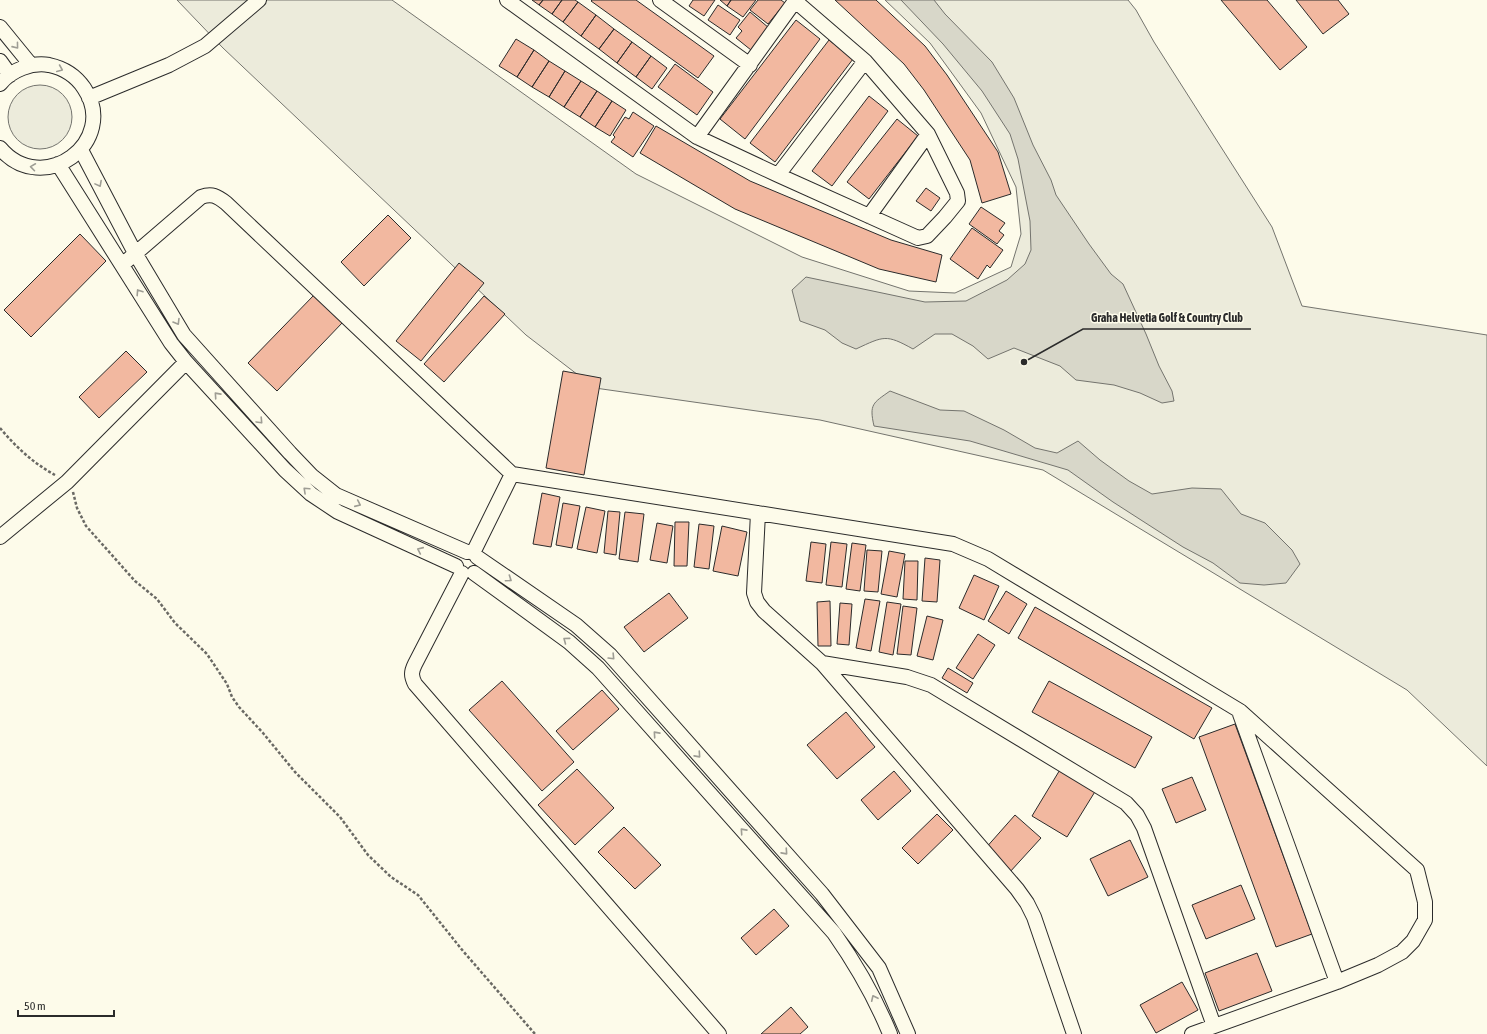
<svg xmlns="http://www.w3.org/2000/svg" width="1487" height="1034" viewBox="0 0 1487 1034" font-family="'Asap Condensed',sans-serif">
  <style>
    .green { fill: #ecebdb; stroke: #74746e }
    .water { fill: #d8d7c9; stroke: #74746e }
    .building { fill: #f2b8a0; stroke: #2b2b2b }
    .lines { fill: none; stroke-linecap: round; stroke-linejoin: round }
    .minor-casing { stroke: #2b2b2b; stroke-width: 16 }
    .path { stroke: #6a6964; stroke-width: 2.5; stroke-dasharray: 3 2; stroke-linecap: butt }
    .minor { stroke: #fdfbea; stroke-width: 14 }
    .oneway { stroke: #9e9d94 }
    .leader { fill: none; stroke: #2b2b2b; stroke-width: 1.5 }
    .callout-dot { fill: #2b2b2b; stroke: #fdfbea; stroke-width: 1.5 }
    .callout-label { font-size: 12px; text-anchor: middle; font-weight: bold; fill: #2b2b2b; stroke: #fdfbea; stroke-width: 3; stroke-linejoin: round; paint-order: stroke }
  </style>
  <rect width="100%" height="100%" fill="#fdfbea"/>
  <path class="green" d="M177,0h215l244,174 166,83 107,34 46,2 56,-26 10,-33 -5,-47 -35,-74 -51,-70 -45,-43h243l8,10 18,32 118,185 30,79 185,29v431l-80,-76 -364,-220 -223,-50 -225,-32 -69,-53 -303,-287z
    M8 117a32 32 0 1 1 64 0a32 32 0 1 1-64 0Z"/>
  <path class="water" d="M901,0h33l11,14 47,48 22,36 19,47 18,35 5,15 33,49 22,30 12,10 23,50 13,32 13,25 2,10 -12,2 -22,-10 -26,-8 -38,-5 -16,-14 -46,-18 -26,11 -15,-13 -21,-12h-17l-22,15c-27,-15 -29,-13 -57,0l-14,-6 -17,-13 -25,-9 -8,-31 14,-13 119,25 41,-1 41,-21 18,-16 6,-14 -1,-29 -12,-62 -8,-25 -28,-43 -39,-47z
    M890,391l50,19 24,1 40,19 31,18 22,5 21,-12 22,19 29,21 23,13 40,-6 29,1 20,25 24,9 27,27 8,14 -14,19 -22,2 -24,-2 -27,-20 -30,-16 -70,-45 -45,-32 -98,-29 -96,-15c-5,-22 -1,-23 16,-35z"/>
  <path class="building" d="M532,0h11l-4,5z
    M543,0h19l-10,14 -13,-9z
    M562,0h13l3,2 -15,20 -11,-8z
    M592,0h44l78,56 -16,22 -107,-77z
    M693,0h22l-11,16 -15,-10z
    M720,0h11l-4,6z
    M731,0h25l-13,17 -16,-11z
    M758,0h23l4,3 -17,21 -18,-14z
    M835,0h41l49,46 22,29 51,77 13,42 -29,9 -12,-43 -46,-70 -20,-26z
    M1221,0h46l40,47 -27,23z
    M1296,0h42l11,14 -26,20z
    M578,2l18,13 -15,21 -18,-14z
    M718,5l22,15 -10,15 -22,-15z
    M750,12l19,16 -18,22 -15,-12 6,-7 -4,-4z
    M596,15l18,14 -15,20 -18,-13z
    M796,20l24,19 -75,100 -25,-20z
    M614,29l18,13 -15,21 -18,-14z
    M516,39l18,11 -17,27 -18,-11z
    M829,40l24,19 -78,103 -25,-19z
    M632,42l19,14 -15,21 -19,-14z
    M534,50l15,11 -17,26 -15,-10z
    M651,56l16,12 -15,21 -16,-12z
    M549,61l16,10 -16,26 -17,-10z
    M675,64l38,28 -16,23 -39,-28z
    M565,71l16,10 -17,26 -15,-10z
    M581,81l16,10 -17,26 -16,-10z
    M597,91l15,10 -17,26 -15,-10z
    M869,96l19,15 -56,75 -20,-15z
    M612,101l14,9 -16,26 -15,-9z
    M633,112l21,14 -21,31 -22,-15 4,-5 -2,-2 12,-18 4,2z
    M897,119l21,17 -49,63 -22,-17z
    M656,126l94,55 141,59 51,15 -6,27 -57,-13 -144,-60 -95,-56z
    M926,188l14,10 -9,13 -15,-10z
    M981,207l24,16 -6,8 5,4 -7,9 -28,-20z
    M388,215l23,23 -47,48 -23,-24z
    M972,228l31,22 -13,18 -3,-3 -9,14 -28,-20z
    M80,234l26,27 -75,76 -27,-27z
    M459,263l25,20 -63,78 -25,-20z
    M315,294l28,28 -66,69 -29,-28z
    M484,296l21,18 -61,68 -20,-18z
    M126,351l21,21 -48,46 -20,-21z
    M563,371l38,7 -17,97 -38,-7z
    M542,493l18,4 -9,50 -18,-3z
    M563,503l17,3 -8,42 -16,-3z
    M586,507l19,4 -8,42 -20,-4z
    M608,511l12,1 -4,43 -12,-2z
    M625,512l19,2 -6,48 -19,-3z
    M675,522h14l-2,44h-13z
    M657,523l16,3 -6,37 -17,-3z
    M699,524l15,2 -5,43 -15,-2z
    M722,526l25,6 -9,44 -25,-5z
    M811,542l15,2 -4,39 -16,-2z
    M831,542l16,2 -5,43 -16,-2z
    M852,543l14,2 -6,46 -14,-2z
    M867,550l15,1 -4,41 -14,-1z
    M889,551l16,3 -8,43 -16,-3z
    M925,558l15,2 -3,42 -15,-1z
    M905,561h13l-1,39 -14,-1z
    M974,575l25,11 -15,34 -25,-12z
    M1006,591l21,13 -18,30 -21,-13z
    M669,593l19,25 -44,34 -20,-25z
    M865,599l15,2 -9,50 -15,-3z
    M830,601l1,45h-13l-1,-44z
    M887,602l14,2 -8,51 -14,-3z
    M840,603l12,1 -3,41 -12,-1z
    M903,606l14,2 -6,47 -14,-1z
    M1035,607l177,101 -18,31 -176,-101z
    M927,616l16,4 -10,40 -16,-4z
    M978,634l17,11 -22,34 -17,-11z
    M948,668l25,15 -6,10 -25,-15z
    M502,681l72,81 -32,29 -73,-81z
    M1049,681l103,56 -17,31 -103,-56z
    M602,690l17,19 -46,41 -17,-19z
    M846,712l29,35 -38,32 -30,-34z
    M1235,724l77,210 -36,13 -77,-210z
    M1061,768l35,22 -29,47 -35,-21z
    M577,769l37,39 -39,37 -37,-40z
    M894,771l17,20 -33,29 -17,-20z
    M1192,777l14,33 -30,13 -14,-34z
    M937,814l16,16 -35,34 -16,-16z
    M1015,815l26,23 -32,35 -25,-23z
    M624,827l37,38 -26,24 -37,-37z
    M1130,840l18,37 -40,19 -18,-37z
    M1241,885l14,34 -49,20 -14,-34z
    M774,909l15,17 -33,29 -15,-17z
    M1257,953l15,38 -53,20 -14,-38z
    M1182,982l16,28 -42,23 -16,-28z
    M791,1007l17,20 -8,7h-39z"/>
  <g class="lines">
    <defs>
      <path id="minor" d="M507,0l190,137 81,38 140,63 9,-2 18,-19 13,-16 -1,-8 -29,-59 -63,-73 -71,-61
        M660,0l90,65
        M0,27l31,38
        M0,61l10,14
        M0,84c11,-14 32,-22 49,-19 14,3 27,11 35,23 36,53 -41,111 -84,60
        M89,98l80,-33 36,-19 54,-46
        M697,137l98,-136
        M81,150l54,103 49,82 106,118 22,23 24,19 131,57
        M58,164l113,179 15,19 99,108 26,24 27,18 118,54
        M778,175l87,-114
        M869,216l59,-82
        M122,265l79,-68c11,-4 16,-1 25,6l286,271 441,70 35,15 252,152 177,159 8,32v18l-12,21 -11,11 -24,13 -41,17 -145,52
        M758,513l-4,80 3,9 7,9 58,52 195,226 10,14 7,14 40,117
        M0,537l67,-55 119,-120
        M473,553l39,-79
        M477,557l99,68 34,30 212,239 57,74 29,66
        M462,573l-47,91c-4,8 -4,12 0,20l304,350
        M474,573l95,69 29,26 236,265c23,33 41,64 56,101
        M822,663l85,14 24,8 195,118 11,12 7,13 70,198
        M1240,714l97,268"/>
    </defs>
    <use href="#minor" class="minor-casing"/>
    <path class="path" d="M0,428c16,19 33,35 55,47
      M73,492l4,16 9,18 49,55 22,18 18,24 32,31 20,30 5,13 7,10 24,26 32,39 45,45 28,38 23,22 27,18 45,56 72,83"/>
    <use href="#minor" class="minor"/>
  </g>
  <defs><path id="oneway-chevron" d="M-2-3.5L2.5 0L-2 3.5" fill="none" stroke-width="1.6" stroke-linecap="round" stroke-linejoin="round"/></defs>
  <g class="oneway">
    <use href="#oneway-chevron" transform="translate(16 46) rotate(51)"/>
    <use href="#oneway-chevron" transform="translate(60 69) rotate(23)"/>
    <use href="#oneway-chevron" transform="translate(33 167) rotate(-172)"/>
    <use href="#oneway-chevron" transform="translate(99 184) rotate(62)"/>
    <use href="#oneway-chevron" transform="translate(139 292) rotate(-123)"/>
    <use href="#oneway-chevron" transform="translate(177 322) rotate(59)"/>
    <use href="#oneway-chevron" transform="translate(217 395) rotate(-132)"/>
    <use href="#oneway-chevron" transform="translate(260 421) rotate(47)"/>
    <use href="#oneway-chevron" transform="translate(306 490) rotate(-137)"/>
    <use href="#oneway-chevron" transform="translate(358 504) rotate(24)"/>
    <use href="#oneway-chevron" transform="translate(420 550) rotate(-156)"/>
    <use href="#oneway-chevron" transform="translate(509 579) rotate(34)"/>
    <use href="#oneway-chevron" transform="translate(566 640) rotate(-143)"/>
    <use href="#oneway-chevron" transform="translate(612 657) rotate(46)"/>
    <use href="#oneway-chevron" transform="translate(656 734) rotate(-132)"/>
    <use href="#oneway-chevron" transform="translate(698 755) rotate(48)"/>
    <use href="#oneway-chevron" transform="translate(743 831) rotate(-132)"/>
    <use href="#oneway-chevron" transform="translate(785 852) rotate(48)"/>
    <use href="#oneway-chevron" transform="translate(874 998) rotate(-115)"/>
  </g>
  <path class="leader" d="M1024 362L1083 329H1251"/>
  <circle class="callout-dot" cx="1024" cy="362" r="4"/>
  <g class="callout-label">
    <text x="1167" y="322">Graha Helvetia Golf &amp; Country Club</text>
  </g>
  <path d="M18 1010v6h96v-6" fill="none" stroke="#2b2b2b" stroke-width="2"/>
  <text x="24" y="1010" font-size="12" fill="#2b2b2b" stroke="#fdfbea" stroke-width="3" paint-order="stroke">50 m</text>
</svg>
